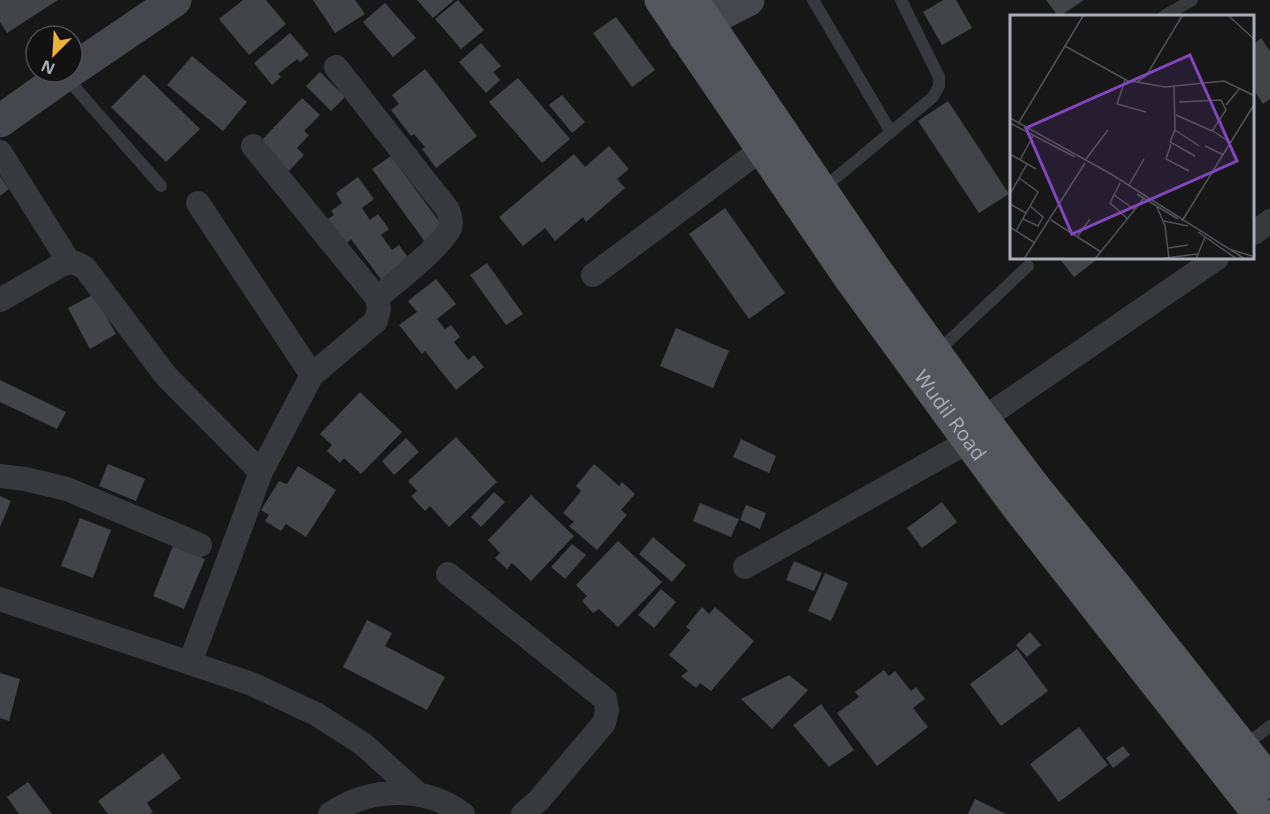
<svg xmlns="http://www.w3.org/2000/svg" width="1270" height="814" viewBox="0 0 1270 814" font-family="'Open Sans',sans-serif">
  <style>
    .building { fill: #434448 }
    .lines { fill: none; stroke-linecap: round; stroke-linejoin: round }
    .lane { stroke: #38393d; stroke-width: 12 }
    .street { stroke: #38393d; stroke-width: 24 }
    .secondary { stroke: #46474d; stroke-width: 33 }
    .primary { stroke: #54565c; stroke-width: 33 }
    .labels { text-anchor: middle; stroke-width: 6; stroke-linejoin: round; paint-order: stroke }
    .street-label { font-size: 20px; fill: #a9adb8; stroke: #121213 }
    .inset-road { fill: none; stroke: #515358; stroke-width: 1.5 }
    .view { fill: #8446be; fill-opacity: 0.15; stroke: #8446be; stroke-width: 3 }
    .inset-edge { fill: none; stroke: #a9adb8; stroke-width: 3 }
  </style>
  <rect width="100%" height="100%" fill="#171718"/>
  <path class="building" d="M0,0h58l-51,33 -7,-11z
    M243,0h23l20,24 -37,31 -30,-36z
    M313,0h42l10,14 -30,19z
    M417,0h37l-21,18z
    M458,0l26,30 -23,19 -26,-30z
    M943,0h13l16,28 -30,17 -19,-33z
    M1046,0h38l-24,16h-2z
    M385,3l31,35 -23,19 -30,-35z
    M616,17l39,53 -23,17 -39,-54z
    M290,33l19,22 -9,7 -3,-3 -19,15 3,3 -9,8 -18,-22z
    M1261,38l9,13v48l-7,5 -9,-14v-46z
    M481,43l20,23 -8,6 7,8 -14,13 -27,-31z
    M192,56l55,46 -24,29 -56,-46z
    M425,69l52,67 -41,32 -14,-19 3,-2 -11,-13 -3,2 -20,-26 8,-6 -7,-9z
    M320,72l25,25 -14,14 -25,-25z
    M144,74l56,55 -34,33 -55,-55z
    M518,78l52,61 -28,24 -53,-61z
    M562,95l23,27 -13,11 -23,-28z
    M302,98l18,17 -16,16 5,4 -12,13 7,7 -15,16 -30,-28z
    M948,101l61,93 -30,19 -61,-92z
    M609,146l20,23 -12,10 8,9 -39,34 -3,-5 -28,24 -10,-13 -22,18 -24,-29 75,-63 11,13z
    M391,156l53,72 -19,14 -53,-73z
    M0,176l9,13 -9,7z
    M358,177l16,22 -12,9 8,12 8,-6 11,15 -8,6 11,15 7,-5 11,15 -28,21 -31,-42 -5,5 -18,-25 6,-4 -3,-4 11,-8 -6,-10z
    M725,208l60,85 -36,26 -60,-85z
    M1059,258h40l-25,19z
    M487,263l36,51 -17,11 -36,-50z
    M436,279l20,25 -19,15 8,10 6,-4 9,12 -6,5 14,18 6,-5 10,12 -28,23 -31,-39 -3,3 -23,-29 18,-13 -9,-11z
    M94,294l22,40 -26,15 -22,-41z
    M676,328l53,23 -16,37 -53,-22z
    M0,380l66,32 -9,17 -57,-27z
    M360,392l42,40 -41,42 -17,-16 -4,5 -13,-12 5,-6 -12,-11z
    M456,437l41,45 -48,45 -19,-21 -5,5 -14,-15 6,-5 -9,-10z
    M406,438l13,14 -25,23 -12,-14z
    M741,439l35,17 -7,17 -36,-16z
    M108,464l37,15 -9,22 -37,-15z
    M594,464l25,22 3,-4 13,12 -14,16 6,5 -30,35 -28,-24 5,-4 -11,-9 18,-22 -5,-5z
    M298,466l38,24 -30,47 -20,-13 -5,7 -16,-10 4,-6 -8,-5 18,-29 8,3z
    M494,492l11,10 -24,25 -10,-10z
    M531,495l43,41 -43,45 -19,-18 -5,6 -12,-11 5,-5 -12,-13z
    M0,496l11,5 -11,26z
    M942,502l15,20 -35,26 -15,-20z
    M700,503l39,16 -8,18 -38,-16z
    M746,505l20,8 -6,16 -20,-9z
    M80,518l31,12 -18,48 -32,-12z
    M653,537l33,28 -14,17 -33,-28z
    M618,541l44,41 -44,45 -19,-18 -6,4 -11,-12 5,-5 -11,-11z
    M572,544l14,11 -21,24 -14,-12z
    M173,546l32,13 -21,50 -31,-13z
    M794,561l28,12 -8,18 -28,-11z
    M825,573l23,10 -17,38 -23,-10z
    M661,589l15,13 -22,26 -16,-13z
    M702,607l7,7 6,-7 39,34 -43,50 -11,-8 -4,5 -15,-12 7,-5 -19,-16 21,-25 -4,-3z
    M367,620l25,13 -7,13 60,31 -18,33 -84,-43z
    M1030,632l11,13 -14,12 -11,-12z
    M1017,649l31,42 -47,35 -31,-42z
    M884,670l5,6 6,-5 16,20 5,-4 9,12 -12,9 15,19 -51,39 -40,-53 22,-16 -4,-5z
    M0,673l20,6 -11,42 -9,-3z
    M789,675l19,15 -36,39 -31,-30z
    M821,704l33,46 -25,17 -36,-42z
    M1079,727l29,38 -49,37 -29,-38z
    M1123,746l7,9 -17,13 -7,-10z
    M163,753l18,25 -34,25 6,9 -3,2h-42l-10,-13z
    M28,782l24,32h-33l-12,-17z
    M975,799l31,15h-38z"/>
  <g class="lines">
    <path class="lane" d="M813,0l78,132
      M1164,16l28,-16
      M65,76l96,110
      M821,190l112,-93 6,-11v-9l-38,-77
      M936,353l92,-87
      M1243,747l27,-21"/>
    <path class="street" d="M336,67l112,143c2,6 4,12 2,18 -8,18 -56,55 -73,70
      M0,152l69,110
      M198,203l114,172
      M1254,233l16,-12
      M593,275l170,-127
      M0,300l61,-35c10,-4 15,-3 24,3l81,108 95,96
      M983,419l234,-161
      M0,476l25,3 42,10 133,56
      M745,567l224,-126
      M448,574l157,125 2,11 -3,13 -65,77 -16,14
      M0,599l252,85 64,30 47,30 55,50
      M190,663l71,-191 51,-97 64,-54 3,-12 -2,-11 -124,-152
      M330,814c39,-27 95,-29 133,0"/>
    <path class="secondary" d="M685,37l21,-16 42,-21
      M72,70l103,-70
      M0,121l69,-49"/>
    <g class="primary">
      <path id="s1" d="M661,0l189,278 119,163 48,65 242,308"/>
      <path d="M692,0l184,271 107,148 52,69 81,99 154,195"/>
    </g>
  </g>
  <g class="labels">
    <g class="street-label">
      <text dy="7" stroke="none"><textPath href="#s1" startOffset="506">Wudil Road</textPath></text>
    </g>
  </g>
  <g transform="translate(1010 15)">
    <rect width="244" height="244" fill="#171718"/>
    <path class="inset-road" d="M219,1l26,24M55,31l63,35 9,1 9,-6 36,-60M115,65l-8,24 29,8M127,67l28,5 59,-6 31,15M164,71l1,44 -5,12 25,14M216,90l14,-17M166,100l36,16 14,-21 -5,-10 -42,2M0,103l101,56 134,85M0,108l65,34M8,109l65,-108M165,115l24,16M203,116l18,12M161,129l-5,15 23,12M195,131l19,9M0,139l26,15M76,144l22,-29M10,145l13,-24M110,168l-10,20 18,16M119,170l15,-26M0,179l17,-30M127,179l41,25M104,180l21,15M0,189l16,9M147,192l8,19 4,33M13,204l15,7 5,-9 -13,-11M41,205l50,32M154,206l24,5M172,206l73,-118M0,212l25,16M6,216l22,-39 -19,-14M188,217l39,27M67,222l13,-18M158,233l20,-3M219,234l26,8M14,244l61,-96M85,244l49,-61M148,244l39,-5M186,244l9,-22"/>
    <path class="view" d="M180,40l47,106 -165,73 -46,-106z"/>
    <rect width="244" height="244" class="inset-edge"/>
  </g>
  <g transform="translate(54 54) rotate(204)"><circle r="28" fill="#121213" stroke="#4e5055" stroke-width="1.5"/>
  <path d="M0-4.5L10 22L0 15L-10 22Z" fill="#edb23a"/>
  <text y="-9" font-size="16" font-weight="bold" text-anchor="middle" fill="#a9adb8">N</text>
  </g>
</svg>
